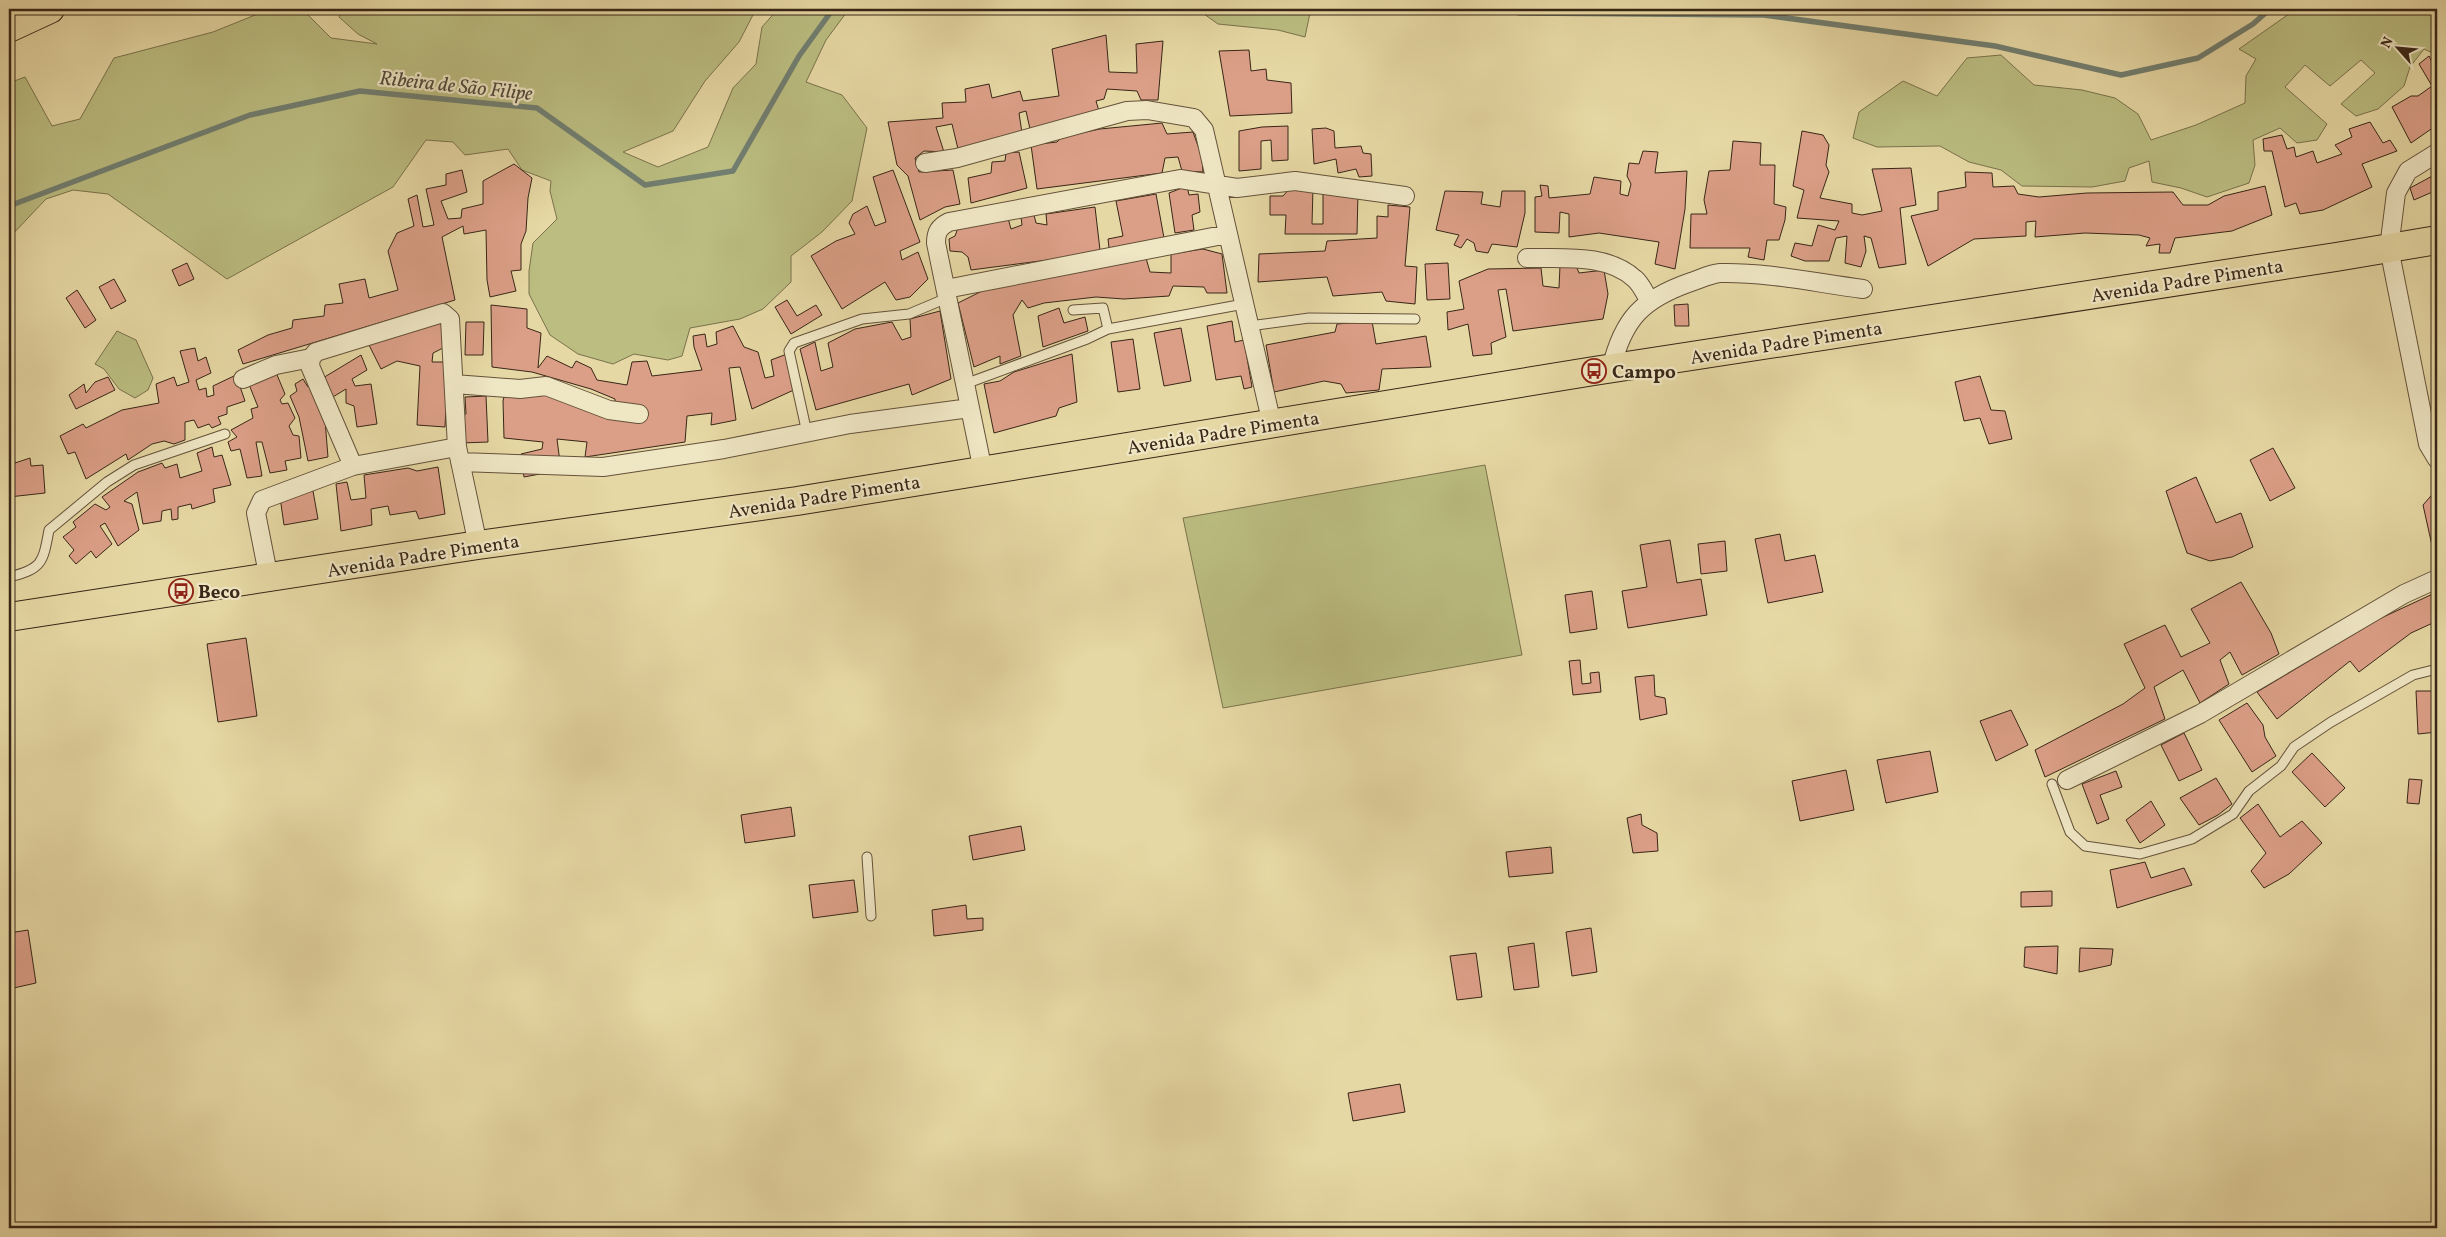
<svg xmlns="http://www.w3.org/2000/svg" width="2446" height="1237" viewBox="0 0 2446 1237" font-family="Vollkorn,serif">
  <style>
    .green { fill: #bbbd81; stroke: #7a724c }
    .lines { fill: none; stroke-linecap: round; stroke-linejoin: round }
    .stream { stroke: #717e70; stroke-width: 5.5 }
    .building { fill: #db9f87; stroke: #382617 }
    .service-casing { stroke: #64523a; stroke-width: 11 }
    .minor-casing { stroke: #64523a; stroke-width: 20 }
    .primary-casing { stroke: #382617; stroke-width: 30 }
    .trunk-casing { stroke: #382617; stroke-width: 30 }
    .service { stroke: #efe6c4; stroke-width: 9 }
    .minor { stroke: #efe6c4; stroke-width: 18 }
    .primary { stroke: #e6d8a4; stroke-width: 28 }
    .trunk { stroke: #e6d8a4; stroke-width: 28 }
    .labels { text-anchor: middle; stroke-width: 4.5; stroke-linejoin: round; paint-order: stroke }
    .street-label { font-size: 19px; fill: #382617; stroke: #efe6c4 }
    .poi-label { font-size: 19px; font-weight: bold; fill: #382617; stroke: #efe6c4; text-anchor: start }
    .water-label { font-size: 20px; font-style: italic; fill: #504b3c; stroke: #efe6c4 }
  </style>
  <rect width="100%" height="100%" fill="#e6d8a4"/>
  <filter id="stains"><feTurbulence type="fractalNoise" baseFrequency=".004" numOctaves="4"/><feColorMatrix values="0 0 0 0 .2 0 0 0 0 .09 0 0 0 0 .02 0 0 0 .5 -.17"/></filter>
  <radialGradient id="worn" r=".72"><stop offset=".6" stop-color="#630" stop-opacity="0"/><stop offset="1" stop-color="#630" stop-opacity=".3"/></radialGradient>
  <path class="green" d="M270,9h32l29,29 46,6 -19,-10 -19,-17 3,-8h414l-17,33 -34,39 -32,50 -50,21 35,15 50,-20 25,-59 23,-24 6,-37 16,-18h71l-23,31 -20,42 36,13 25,33 -15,73 -30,31 -31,24v26l-28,27 -23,10 -50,9 -8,28 -14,4 -34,-6 -21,10 -35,-10 -28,-19 -21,-41v-23l4,-28 24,-24 -7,-28 1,-10 -29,-11 -14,-21 -43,6 -12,-13 -27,-2 -33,47 -166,92 -119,-85 -35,-4 -27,9 -37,39v-155l16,-6 27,49 28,-7 34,-61 99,-26z
    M1197,9h109l4,4 -5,24 -27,-7 -60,-6z
    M2296,9h138l-1,5 4,5v36l-13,-6 -14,18 -6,19 -26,23 -22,7 -15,-12 34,-31 -14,-13 -31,26 -25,-21 -20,22 42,37 -10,16 -20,3 -17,-15 -27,12 2,25 -6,18 -42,14 -26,-9 -29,-6 -3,-21 -20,7 -4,13 -33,6 -70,-1 -21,-16 -32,-8 -29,-16 -63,1 -24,-9 6,-26 44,-31 34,15 30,-38 34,-3 33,30 48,5 33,8 23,16 13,26 45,-15 49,-22 1,-27 10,-17 -17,-10z
    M117,331l19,9 17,38 -5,12 -13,8 -16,-9 -15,-20 -9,-5z
    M1485,465l37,190 -299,53 -40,-190z"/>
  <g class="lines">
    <path class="stream" d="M1501,9l19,4 244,2 231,31 126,29 77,-17 55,-34 17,-15
      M9,206l241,-91 110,-24 177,17 108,77 88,-14 66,-115 34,-47"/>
  </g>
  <path class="building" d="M1106,35l3,37 28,1 -1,-29 27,-3 -5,59h-17l-4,-9 -30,-2 -3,10 -8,2 3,10 -69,18 -4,-18 -7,2 3,20 -64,16 -6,-25 -16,3 8,25 -20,-1 -9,7 4,14 34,-2 7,34 -15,3 -25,13 -12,-44 -11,-11 -9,-43 55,-4 -1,-15 24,-1 -1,-13 24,-5 3,14 28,-7 3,10 36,-5 -7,-47z
    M1249,50l2,21 15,-2 1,11 24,3 1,30 -62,3 -11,-65z
    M2429,56l8,16v53l-26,18 -19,-36 19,-11h7l14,-10 -13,-22z
    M2370,122l13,21 7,-3 7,11 -35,13 10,23 -49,23 -23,4 -4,-11 -11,4 -13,-56h-8l-1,-12 19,-4 5,14 7,-2 2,10 17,-6 4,12 25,-9 -7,-9 17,-8 -3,-8z
    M1162,123l5,11 26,-2 9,25 1,15 -21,-1 -4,-14 -13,1 -3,15 -125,16 -6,-44 26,-3 5,-5 38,-8z
    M1288,126v34l-16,1 -1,-21 -10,1v28l-22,2v-40l23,-4z
    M1326,128l8,3 1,17 26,-2 2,7 8,1 1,22 -13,1 -3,-8 -18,4 -2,-14 -22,5 -2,-35z
    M1802,131l21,4 6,10 -3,20 3,7 -9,26 32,6v9l10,2 20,-4 -10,-42 39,-1 5,37 -16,3 6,56 -27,4 -8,-30 -7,-2 2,15 -5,16 -16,-4 2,-27 -11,2 -7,23h-24l-14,-5 4,-13 17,3 6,-21 17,5 4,-9 -42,-3 7,-28 -11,-4z
    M1733,141l28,2 -1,22h15l-1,39 12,3 -1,13 -6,20h-12l-3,20 -16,-3 2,-9h-60l1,-34h16l-3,-14 5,-29 21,-1z
    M1643,151l15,1 -3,21 32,-2 -2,38 -10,60 -20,-5 4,-22 -60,-9 -30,4v-23l-9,-2 -1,21 -24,-1v-35l7,-1 -2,-11 8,1 1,12 41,-4 4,-17 27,4 -1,13 8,2 3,-12 -4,-8 2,-13 10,1z
    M1019,152l8,36 -56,15 -3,-25 23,-5 1,-11 13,-1 1,-8z
    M2437,162v28l-23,10 -4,-12 26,-14 -1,-10z
    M514,164l18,14 -4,20 -2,33 -5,13v26l-10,1 5,20 -26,6 -3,-17 -1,-50 -22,4 -1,-8 -21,11 13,63 -212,64 -5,-14 30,-15 24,-7 1,-8 31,-4 1,-11 18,-2 -4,-19 26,-5 4,19 29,-8 -10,-39 9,-18 17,-7 -6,-27 9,-4 6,32 11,-2 -8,-36 20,-4v-11l16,-4 5,22 -26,9 7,18 13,-1 1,-9 21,-5v-23z
    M893,170l27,72 -20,9 2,9 16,-8 10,27 -18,18 -14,3 -11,-18 -43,27 -31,-53 25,-15 19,-7 -6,-11 4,-9 14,-8 8,20 11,-4 -13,-45z
    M1965,172l27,1 1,14 21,-1 4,8 21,3 48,-4 86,-1 10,13h25l16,-9 41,-10 7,29 -40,16 -57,7 -5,15h-11l1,-9 -14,2 4,-8 -11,-3 -54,-2 -50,4 1,-16 -10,1v14l-52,3 -46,27 -17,-50 27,-6v-18l28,-5z
    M1187,186l2,9 9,-1 2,18 -8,3 2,15 -19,3 -6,-40z
    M1290,188h23l-1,36h11v-30l35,-1 -1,41h-72l1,-19h-16v-19h13z
    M1445,191l38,1 -2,12 19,3 2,-16h23v22l-8,34 -25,-3 -4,9 -12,-2 -2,-8 -7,-4 -6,9 -7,-3 5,-10 -23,-5z
    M1156,194l8,44 -55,10 -1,-9 15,-3 -7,-35z
    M1388,205l22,2 -5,59 12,1 -2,37 -29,-3 -4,-9 -49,4 -6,-19 -69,5 1,-28 66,-3 2,-10 50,-3v-22l11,1z
    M1095,207l5,43 -29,7 -100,13 -3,-13 -6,-5 -12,-1 -1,-12 6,-3 3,-8 50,-10 3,11 11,-4 -1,-8 13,-2 2,8 11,2 -1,-11z
    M1203,249l19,5 5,39h-20l-3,-6 -31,-1 -4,10 -45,3 -28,-2 -52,6 -16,5 -6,-8 -9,15 8,41 -21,8v-8l-26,11 -16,-64 28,-14 160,-31 4,14 21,1v-19z
    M187,263l7,16 -15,7 -7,-16z
    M1448,263l2,36 -23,1 -2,-36z
    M1575,263l4,10 25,-3 4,24 -5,25 -90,12 -7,-42 -8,1 8,47 -15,6 1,11 -19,2 -5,-32 -20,6 -1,-18 17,-3 -5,-28 29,-12 53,-1 2,18 16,2 1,-22z
    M114,279l12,22 -15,8 -12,-22z
    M77,290l19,30 -11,8 -19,-30z
    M787,300l10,16 19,-11 6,10 -31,19 -16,-27z
    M1688,304l1,22h-14l-1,-21z
    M491,305l36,4v19l14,5 -3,35 9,-12 25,12 4,-7 15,7 6,12 30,5 5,-23 15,-1 5,15 50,-6 -8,-23 -1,-11 12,-2 2,13 10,-3 -1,-12 17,-6 11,21 14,5 7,26 9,-2 -3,-16 16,-6 9,35 -44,20 -12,-42 -11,1 7,52 -25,5 1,-12 -25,3 -2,26 -100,15 2,-15 -30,-3 4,31 -37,7 -3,-23 21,-5 1,-7 -39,-4 -1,-37 4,-17 108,22v-7l-24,-10 -59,-17 -40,-5z
    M1059,308l5,15 21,-6 3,14 -45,16 -5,-31z
    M940,311l11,68 -39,16 -3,-11 -93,26 -16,-61 15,-7 6,29 12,-4 -5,-24 27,-14 37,-7 10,18 9,-3 -1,-18z
    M408,314l6,7 27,-6 4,32 -12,6 -1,9h16l-3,65 -28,-2 3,-59 -23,-5 -16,8 -17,-34z
    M1232,321l3,21 9,-2 8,47 -8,2 -3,-13 -25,4 -9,-54z
    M1372,321l4,23 50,-8 5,31 -49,2 -3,21 -33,3 -5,-9 -17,-3 -50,11 -8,-47 69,-13 2,-8z
    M466,322h18l-1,33h-18z
    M1181,328l10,53 -27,5 -10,-53z
    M1133,339l7,50 -22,3 -7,-50z
    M195,348l3,13 8,-4 5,16 -15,7 3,10 7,-2 1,9 7,-2 -1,-9 23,-11 9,26 -18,6v7l-9,3 3,7 -9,4 -3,-4 -11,4 -4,-8 -9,2v18l-11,4 -10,-3 -12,3 -24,16 -2,-6 -40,25 -11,-27 -7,2 -8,-18 23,-12 3,4 36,-18 37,-7 -3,-19 18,-7 3,9 12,-4 -9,-31z
    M1072,354l5,48 -18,6 -3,8 -62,17 -10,-49 16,-3 14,-9z
    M361,355l6,15 -15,9 3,7 16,-2 6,40 -20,3 -3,-21 -8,-3v-14l-28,17 7,14 3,37 -20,4 -9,-44 -9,-21 7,-5 -2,-7 8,-5 5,8z
    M275,370l10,24 -5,6 2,4 6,-1 7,15 -6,8 4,9 6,1 2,22 -16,3 2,9 -17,3 -8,-31h-6l6,34 -15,2 -7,-29 -9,2 -3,-9 9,-5 -6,-7 22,-12 -2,-9 7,-2 -10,-25z
    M1980,376l11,34 14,1 7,28 -23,5 -9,-26 -16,3 -9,-39z
    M108,377l7,13 -39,19 -7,-14 15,-11 2,9 9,-11z
    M486,396l2,46 -27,1 -1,-28 6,-1 -1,-17z
    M212,447l2,10 8,-2 9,30 -18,4 2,13 -23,7 -1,-5 -13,3v12l-6,1 -1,-11 -9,2 -1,10 -18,3 -6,-32 -13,9 8,3 7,26 -21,16 -13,-23 -5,3 12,18 -16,14 -5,-7 -15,13 -7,-8 5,-6 -11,-13 13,-10 -3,-5 22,-18 11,6 4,-3 -8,-10 36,-25 24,-9 3,5 12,-4 3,14 22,-7 -5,-18z
    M2273,448l22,40 -25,13 -20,-41z
    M13,449l2,14 15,-5 1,8 12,-1 2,28 -36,4v-47z
    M438,467l7,47 -26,5 -3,-8 -26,4 -2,-9 -17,3 1,16 -31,6 -5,-47 11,-2 4,18 15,-2 -2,-23 44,-7 9,3z
    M2196,477l20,46 25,-10 12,34 -21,10 -22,4 -23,-8 -21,-62z
    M2437,489v70h-2l-12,-54z
    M313,491l5,28 -34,6 -4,-28z
    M9,515h1l1,46h-2z
    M1780,534l5,27 30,-6 8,37 -55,11 -13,-64z
    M1670,540l7,43 24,-4 6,36 -79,13 -6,-37 25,-4 -7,-42z
    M1725,541l2,30 -26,3 -3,-30z
    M2241,582l30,51 8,21 -37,21 -12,-23 -10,8 9,24 -29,19 -17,-33 -29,17 11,32 -120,58 -10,-27 88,-46 22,-16 -21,-44 41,-19 16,32 29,-14 -19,-34z
    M1592,591l5,38 -27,4 -5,-38z
    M2437,592v15l-3,3 3,11 -26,12 -52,39 -9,-11 -73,58 -20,-27 122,-73z
    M246,638l11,78 -39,6 -11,-78z
    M1580,660l2,24 9,-1 -1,-10 9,-1 2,20 -28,3 -4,-34z
    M1654,675l1,21 10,2 2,16 -27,6 -5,-43z
    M2416,691h21v41l-19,2z
    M2247,703l16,22 2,12 11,19 -24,16 -33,-52z
    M2011,710l17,35 -32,16 -16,-40z
    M2184,733l18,37 -23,11 -18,-36z
    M1930,751l8,41 -52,11 -9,-43z
    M2312,753l33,35 -20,19 -33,-35z
    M1846,770l8,40 -54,11 -8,-40z
    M2116,771l6,16 -22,8 9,24 -12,5 -15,-40z
    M2216,778l16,26 -14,11 -19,10 -19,-27z
    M2409,779l13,1 -3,24 -12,-1z
    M2151,801l14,24 -25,18 -14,-23z
    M2258,804l22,33 22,-16 20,22 -33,31 -25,14 -13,-17 15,-18 -26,-35z
    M791,807l4,29 -50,7 -4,-28z
    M1641,814l1,11 15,8 1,18 -25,2 -6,-35z
    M1021,826l4,24 -52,10 -4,-24z
    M1551,847l2,26 -44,4 -3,-25z
    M2145,862l6,16 33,-10 8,17 -75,23 -7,-38z
    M854,880l4,32 -45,6 -4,-33z
    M2052,891v15l-31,1v-15z
    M966,905l1,14 16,-1v12l-49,6 -2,-26z
    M1591,928l6,44 -25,4 -6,-44z
    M28,930l8,53 -27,6v-56z
    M1534,943l5,44 -25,3 -6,-43z
    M2058,946l-1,28 -33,-7 1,-20z
    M2080,948l33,1 -2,16 -32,7z
    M1476,953l6,44 -25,3 -7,-44z
    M1400,1084l5,28 -52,9 -5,-28z"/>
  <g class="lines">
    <defs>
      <path id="service" d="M1073,310l30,-2 5,21
        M1249,326l60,-8 106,1
        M965,384l122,-45 21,-10 136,-25
        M807,433l-18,-82 5,-8 68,-24 47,-5 38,-16
        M9,577c33,-8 34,-14 40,-47l58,-48 27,-17 91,-31
        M2052,784l18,48 15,14 55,8 52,-15 41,-25 16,-23 32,-25 13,-19 37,-25 82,-47 24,-6
        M867,857l4,59"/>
      <path id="minor" d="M2437,153l-29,18 -12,22 -7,55 39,196 9,15
        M925,163l32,-5 170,-47 20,-1 47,8 10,12 68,294
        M1527,258c35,1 80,-5 108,21 6,5 10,15 15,22
        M946,289l282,-55
        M1611,369c12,-50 31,-70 80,-87 9,-3 19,-8 29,-9 48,-1 96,10 143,16
        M243,379l33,-14 35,-7
        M454,384l66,5 26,-3 63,24 30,4
        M460,462l143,5 121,-18 126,-25 120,-16
        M353,466l-43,-100 1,-8 5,-6 127,-39 7,6 7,128 21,98
        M983,471l-47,-228c0,-11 3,-16 13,-21l231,-43 57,9 58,-7 110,15
        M269,579l-13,-66 6,-13 91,-34 104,-19
        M2067,780l133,-66 204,-120 33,-15"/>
      <path id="primary" d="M9,617l469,-72 319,-44 797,-130 742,-114 101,-17"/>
      <path id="trunk" d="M9,28l41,-19"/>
    </defs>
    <use href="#service" class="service-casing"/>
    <use href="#minor" class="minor-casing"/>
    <use href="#primary" class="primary-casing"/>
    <use href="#trunk" class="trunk-casing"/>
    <use href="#service" class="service"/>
    <use href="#minor" class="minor"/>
    <use href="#primary" class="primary"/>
    <use href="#trunk" class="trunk"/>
  </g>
  <defs>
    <symbol id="bus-ring" viewBox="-11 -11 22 22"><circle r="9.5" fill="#efe6c4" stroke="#8f2418" stroke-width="1.5"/><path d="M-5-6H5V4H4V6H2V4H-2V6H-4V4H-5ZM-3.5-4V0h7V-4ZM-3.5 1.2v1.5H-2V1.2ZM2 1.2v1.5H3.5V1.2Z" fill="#8f2418"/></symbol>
  </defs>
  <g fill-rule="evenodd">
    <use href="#bus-ring" x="1580" y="357" width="28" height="28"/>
    <use href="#bus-ring" x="167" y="577" width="28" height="28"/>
  </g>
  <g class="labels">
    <g class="street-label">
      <text transform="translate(2187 280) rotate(-9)" y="7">Avenida Padre Pimenta</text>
      <text transform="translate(1786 342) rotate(-9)" y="7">Avenida Padre Pimenta</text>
      <text transform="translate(1223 432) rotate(-9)" y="7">Avenida Padre Pimenta</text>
      <text transform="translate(824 496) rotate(-9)" y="7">Avenida Padre Pimenta</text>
      <text transform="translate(423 555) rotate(-9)" y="7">Avenida Padre Pimenta</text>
    </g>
    <g class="poi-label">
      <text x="1612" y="378">Campo</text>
      <text x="198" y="598">Beco</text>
    </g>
    <g class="water-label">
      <text transform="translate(456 85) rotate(6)" y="7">Ribeira de São Filipe</text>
    </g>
  </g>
  <rect width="2446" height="1237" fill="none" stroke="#e6d8a4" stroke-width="30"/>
  <rect x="10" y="10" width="2426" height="1217" fill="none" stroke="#382617" stroke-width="2.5"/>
  <rect x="15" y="15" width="2416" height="1207" fill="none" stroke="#382617"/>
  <g transform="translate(2398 48) rotate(297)" stroke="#efe6c4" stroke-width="4" paint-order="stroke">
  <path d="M0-4L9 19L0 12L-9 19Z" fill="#382617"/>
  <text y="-8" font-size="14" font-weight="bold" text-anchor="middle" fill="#382617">N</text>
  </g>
  <rect width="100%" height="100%" filter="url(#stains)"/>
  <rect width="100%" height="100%" fill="url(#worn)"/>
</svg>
